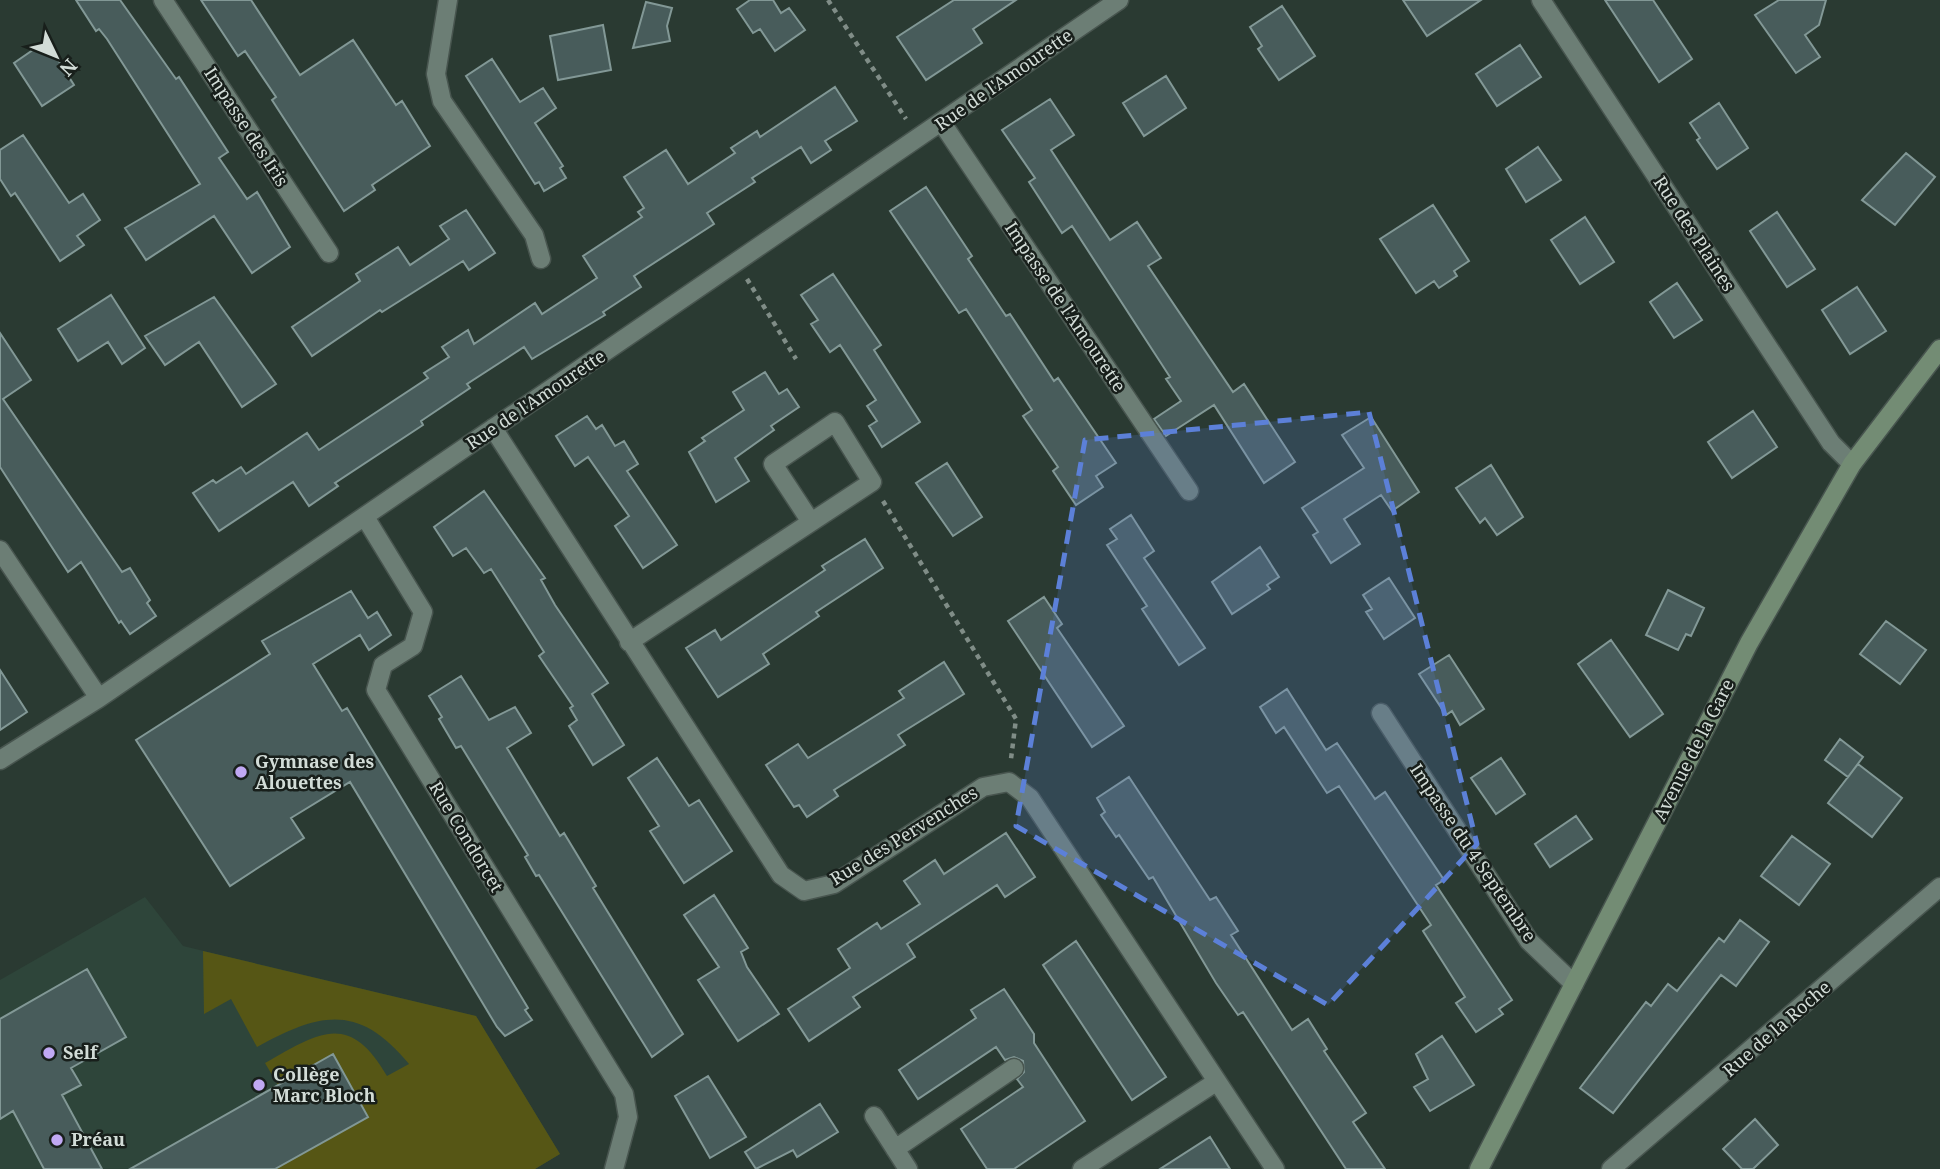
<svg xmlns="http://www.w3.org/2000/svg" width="1940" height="1169" viewBox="0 0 1940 1169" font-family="'Noto Serif',serif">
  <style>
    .built { fill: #2e453a }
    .green { fill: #565615 }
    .building { fill: #485c5b; stroke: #829896; stroke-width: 2 }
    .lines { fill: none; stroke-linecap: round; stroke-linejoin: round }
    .street-casing { stroke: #48554f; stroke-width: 21 }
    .secondary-casing { stroke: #48554f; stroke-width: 21 }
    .path { stroke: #808d87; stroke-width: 4.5; stroke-dasharray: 5 5; stroke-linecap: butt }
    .street { stroke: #6c7e75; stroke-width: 18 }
    .secondary { stroke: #738c74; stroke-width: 18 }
    .marked { fill: #5c80d8; fill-opacity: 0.2; stroke: #5c80d8; stroke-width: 5; stroke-dasharray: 14 9; stroke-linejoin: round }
    .poi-dot { fill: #c0a8f3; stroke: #181f1b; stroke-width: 2.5 }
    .labels { text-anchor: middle; stroke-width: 5; stroke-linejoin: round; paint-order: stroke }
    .street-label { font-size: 18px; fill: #d2dcd7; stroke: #181f1b }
    .poi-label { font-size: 18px; font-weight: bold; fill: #d2dcd7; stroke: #181f1b; text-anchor: start }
  </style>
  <rect width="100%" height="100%" fill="#2a3a32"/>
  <path class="built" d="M145,897l38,49 293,70 84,138 -25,15h-535v-189z"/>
  <path class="green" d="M203,951l273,65 84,138 -25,15h-260l93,-53 -35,-62 -55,31 -13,-22c53,-30 84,-53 122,13l22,-12c-50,-61 -89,-52 -152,-17l-26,-48 -27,15z"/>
  <path class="building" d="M76,0h44l56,79 3,-2 49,75 -9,6 28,41 10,-7 33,55 -38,26 -38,-57 -68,44 -21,-32 75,-44 -93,-145 -8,-10 -3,2z
    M201,0h50l49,75 53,-35 43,65 6,-4 28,45 -58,39 3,5 -31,21 -72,-111 4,-3 -31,-46 -7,5z
    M750,0h23l8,13 8,-5 16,22 -30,21 -15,-22 -7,4 -16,-24z
    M954,0h62l-43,29 9,14 -56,37 -29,-43z
    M1403,0h78l-54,36z
    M1605,0h48l39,59 -33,23z
    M1779,0h47l-7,25 -14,10 15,22 -24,16 -41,-58z
    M646,2l26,6 -5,18 3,15 -37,7z
    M1282,6l33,50 -36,24 -21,-31 4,-3 -12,-19z
    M603,25l8,45 -53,10 -8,-44z
    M46,41l28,44 -32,21 -28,-43z
    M1520,45l21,32 -44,29 -21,-32z
    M492,59l28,43 23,-14 13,20 -21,15 28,43 -3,2 6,10 -22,13 -5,-9 -4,2 -69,-108z
    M1166,76l20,32 -42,28 -21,-33z
    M835,87l22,34 -32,20 6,9 -20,13 -10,-16 -49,31 3,4 -48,31 7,11 -80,52 7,11 -38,25 2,3 -73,44 -8,-12 -57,37 3,4 -49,33 2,4 -88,58 3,3 -29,20 -16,-24 -74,49 -26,-38 20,-13 3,3 25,-16 5,7 61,-41 12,17 109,-72 -4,-5 25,-16 -7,-10 26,-17 6,14 61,-41 7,11 55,-36 -14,-22 59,-39 -4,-5 6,-4 -20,-31 42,-27 22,34 47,-31 -4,-5 26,-17 3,6z
    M1050,99l24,36 -23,15 59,90 27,-18 24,36 -13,8 85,126 11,-8 51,78 -31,21 -50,-78 -48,31 -12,-17 27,-18 -15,-22 4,-2 -98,-151 -10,7 -33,-51 6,-4 -33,-48z
    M1719,103l29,45 -31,21 -20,-29 3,-2 -10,-15z
    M23,135l46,68 14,-9 17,26 -23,16 7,9 -24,16 -45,-68 -4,3 -11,-17v-29z
    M1538,147l23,33 -35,22 -20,-33z
    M1906,153l29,24 -40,48 -33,-25z
    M926,187l46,69 -4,3 38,57 4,-2 44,67 4,-3 58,85 -20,13 7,11 -27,18 -23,-34 5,-4 -35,-51 9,-6 -66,-101 -7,4 -69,-102z
    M1433,205l36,56 -15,10 3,5 -18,12 -5,-7 -18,12 -36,-54z
    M466,210l29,43 -26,17 -6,-9 -81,51 -2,-2 -68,46 -20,-29 68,-46 -4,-7 42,-27 12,18 39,-26 -9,-13z
    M1777,212l38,57 -28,18 -37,-56z
    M1585,217l29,45 -34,22 -29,-44z
    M833,274l48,71 -7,5 46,72 -38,25 -13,-21 8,-5 -10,-15 9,-6 -36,-55 -10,7 -19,-28 7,-4 -17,-25z
    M1677,283l25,37 -28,18 -24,-36z
    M1857,287l29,44 -36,23 -28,-44z
    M111,295l34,53 -23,16 -14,-22 -30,19 -20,-32z
    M214,297l62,87 -34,23 -43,-65 -34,23 -20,-29z
    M0,333l31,47 -28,19 119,173 8,-4 20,32 -3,3 9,13 -26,18 -9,-13 -2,2 -38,-61 -13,10 -68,-105z
    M765,372l14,22 8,-5 12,18 -28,19 3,4 -39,28 14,23 -33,21 -27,-50 16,-11 -3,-3 42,-28 -11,-18z
    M1753,411l24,36 -45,31 -24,-36z
    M587,416l9,13 6,-4 13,21 9,-5 14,23 -11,7 50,74 -34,23 -28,-42 14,-10 -41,-59 -13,9 -19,-30z
    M1371,417l48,75 -27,19 -11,-16 -37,24 16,25 -29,19 -18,-28 5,-3 -16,-24 62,-40 -22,-33z
    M947,463l35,54 -29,19 -37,-53z
    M1491,465l32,52 -26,18 -12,-17 -5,5 -24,-35z
    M484,491l61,87 -4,2 14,25 53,78 -16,11 32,51 -31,20 -24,-39 8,-6 -7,-12 3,-2 -34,-50 5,-4 -53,-83 -7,4 -18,-25 -13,8 -19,-29z
    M1131,515l23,36 -10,7 61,90 -26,17 -37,-56 5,-3 -40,-61 10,-6 -7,-10z
    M865,539l18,29 -67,44 3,4 -56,38 6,10 -51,33 -32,-49 29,-18 6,10 104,-70 -3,-4z
    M1260,547l19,30 -12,8 3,4 -38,25 -20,-32z
    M1389,578l26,40 -31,21 -18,-27 6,-3 -9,-14z
    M1668,590l36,18 -13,28 -5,-2 -8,16 -32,-15z
    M351,591l17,27 9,-6 14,23 -22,15 -9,-15 -47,29 29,47 5,-3 181,300 -3,2 7,10 -27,16 -8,-9 -147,-245 -59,36 13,20 -74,48 -94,-146 134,-86 -8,-13z
    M1044,597l18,27 -5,4 67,98 -32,21 -84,-126z
    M1886,621l40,29 -26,34 -40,-30z
    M1611,640l52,74 -33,23 -52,-73z
    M1449,655l35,54 -24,16 -8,-14 -6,4 -27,-41z
    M944,662l20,32 -66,41 7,10 -71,45 4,6 -31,21 -8,-12 -5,2 -28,-42 32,-21 10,14 96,-60 -5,-7z
    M0,670l27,42 -27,18z
    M461,676l28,44 26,-13 16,26 -24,15 53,88 4,-3 32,53 -3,2 90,146 -31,23 -113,-182 -3,1 -11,-19 3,-2 -67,-109 -5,2 -17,-29 3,-2 -13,-21z
    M1287,689l39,61 11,-7 38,56 10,-7 59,88 -8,5 76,115 -13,9 4,5 -27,18 -20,-29 9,-6 -42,-66 8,-6 -92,-139 -12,7 -43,-66 -8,6 -16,-26z
    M1840,739l23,18 -15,20 -23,-17z
    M657,758l32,48 10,-6 33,51 -48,32 -34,-52 9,-5 -31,-48z
    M1501,758l24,36 -29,20 -25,-36z
    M1858,764l44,34 -30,39 -44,-34z
    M1129,777l81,123 6,-3 22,34 -7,4 61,95 16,-11 19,30 -3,2 42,62 -13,9 32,47h-39l-103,-157 -5,3 -22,-32 -63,-106 -4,2 -30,-44 -3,2 -15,-22 4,-3 -8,-14z
    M1576,816l16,23 -42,28 -15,-23z
    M1006,833l29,44 -30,20 -8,-12 -90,59 8,13 -62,40 7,10 -51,34 -21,-32 62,-41 -12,-19 39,-26 4,6 39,-25 -16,-23 31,-21 9,14z
    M1792,836l38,28 -31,41 -38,-29z
    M714,895l34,53 -7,4 6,15 32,47 -41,27 -40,-61 21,-13 -35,-52z
    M1740,920l29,22 -33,44 -15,-11 -108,138 -33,-25 66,-86 5,4 17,-22 9,7 42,-53 5,4z
    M1076,941l90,136 -34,23 -89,-135z
    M87,969l39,68 -55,31 10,17 -19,10 40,74h-58l-31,-58 -13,8v-100z
    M1004,989l30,45v9l51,78 -71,48h-27l-26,-40 62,-42 -6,-8 7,-7 -1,-11 -9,-4 -9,3 -9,-13 -78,52 -19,-29 77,-52 -5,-8z
    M1442,1036l32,49 -44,26 -16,-24 14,-8 -12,-25z
    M333,1054l35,63 -93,52h-145z
    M708,1076l38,61 -36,21 -35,-62z
    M820,1104l18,28 -41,25 -4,-7 -37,19 -11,-17z
    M1755,1119l23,26 -25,24h-11l-19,-20z
    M1210,1137l20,32h-70z"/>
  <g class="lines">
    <defs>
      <path id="street" d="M163,0l166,253
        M448,0l-12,74 6,27 92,134 7,24
        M1541,0l290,443 21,21
        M942,123l247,368
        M493,428l288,447 23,16 30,-7 149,-97 26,-5 21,16 245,371
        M365,517l58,95 -10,34 -30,19 -7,25 248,404 4,23 -14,52
        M0,550l99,148 1020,-698
        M629,642l243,-160 -37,-60 -62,42 38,58
        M1381,713l148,228 45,43
        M0,760l99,-62
        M874,1116l34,53
        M895,1149l119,-81
        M1082,1169l134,-87
        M1611,1169l329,-282"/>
      <path id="secondary" d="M1479,1169l270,-526 103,-179 88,-115"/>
    </defs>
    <use href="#street" class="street-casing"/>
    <use href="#secondary" class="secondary-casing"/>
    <path class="path" d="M828,0l78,119
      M747,279l49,80
      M883,501l133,218 -5,40"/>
    <use href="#street" class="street"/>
    <use href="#secondary" class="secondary"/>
  </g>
  <path class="marked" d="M1369,412l108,432 -149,161 -312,-179 69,-386z"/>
  <g class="poi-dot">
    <circle cx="241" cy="772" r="7"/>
    <circle cx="49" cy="1053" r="7"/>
    <circle cx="259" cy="1085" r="7"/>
    <circle cx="57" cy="1140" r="7"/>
  </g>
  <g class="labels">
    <g class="street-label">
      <text transform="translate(1004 80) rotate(-35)" y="6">Rue de l'Amourette</text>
      <text transform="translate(246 127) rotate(57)" y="6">Impasse des Iris</text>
      <text transform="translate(1694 234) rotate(57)" y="6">Rue des Plaines</text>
      <text transform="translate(1065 307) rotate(56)" y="6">Impasse de l'Amourette</text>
      <text transform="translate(536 400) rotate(-34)" y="6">Rue de l'Amourette</text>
      <text transform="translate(1694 750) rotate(-63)" y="6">Avenue de la Gare</text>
      <text transform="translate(904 836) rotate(-32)" y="6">Rue des Pervenches</text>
      <text transform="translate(466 837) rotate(59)" y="6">Rue Condorcet</text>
      <text transform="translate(1473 853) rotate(56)" y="6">Impasse du 4 Septembre</text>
      <text transform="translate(1777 1029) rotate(-41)" y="6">Rue de la Roche</text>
    </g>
    <g class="poi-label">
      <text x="255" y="768">Gymnase des<tspan x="255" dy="21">Alouettes</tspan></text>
      <text x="63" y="1059">Self</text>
      <text x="273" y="1081">Collège<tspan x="273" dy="21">Marc Bloch</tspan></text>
      <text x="71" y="1146">Préau</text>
    </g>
  </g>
  <g transform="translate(56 56) rotate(133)" stroke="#181f1b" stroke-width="5" paint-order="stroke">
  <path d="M0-5L12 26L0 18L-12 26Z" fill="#d2dcd7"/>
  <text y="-10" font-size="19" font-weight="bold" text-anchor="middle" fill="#d2dcd7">N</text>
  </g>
</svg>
